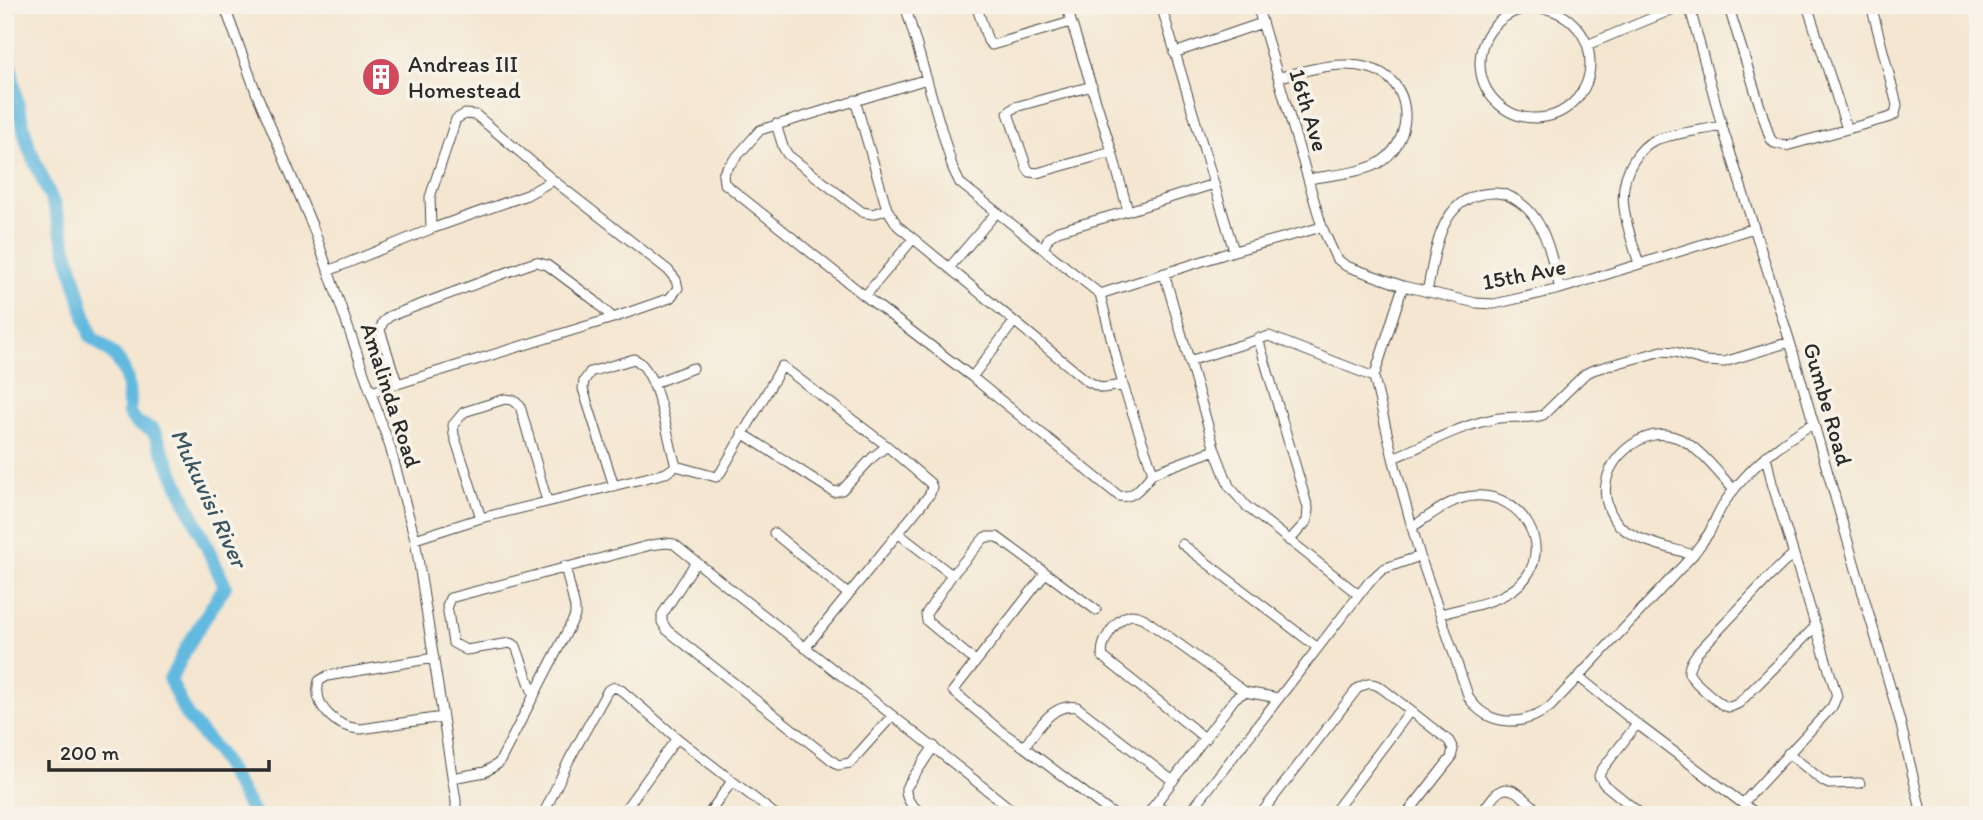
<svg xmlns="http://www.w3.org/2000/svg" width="1983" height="820" viewBox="0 0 1983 820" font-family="Itim,sans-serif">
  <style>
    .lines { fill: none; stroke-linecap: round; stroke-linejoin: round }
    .river { stroke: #62b9df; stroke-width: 14 }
    .minor-casing { stroke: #494744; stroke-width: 11 }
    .minor { stroke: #fff; stroke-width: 9 }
    .labels { text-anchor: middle; stroke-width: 7; stroke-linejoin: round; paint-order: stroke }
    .poi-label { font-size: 23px; fill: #2b2b2b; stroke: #f7f3e8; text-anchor: start }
    .street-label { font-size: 23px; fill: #2b2b2b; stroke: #f7f3e8 }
    .water-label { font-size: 24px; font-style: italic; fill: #3c5661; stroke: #f7f3e8 }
  </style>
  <rect width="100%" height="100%" fill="#f7f3e8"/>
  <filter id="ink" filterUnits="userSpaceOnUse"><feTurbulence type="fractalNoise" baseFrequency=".0143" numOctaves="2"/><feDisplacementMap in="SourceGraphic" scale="14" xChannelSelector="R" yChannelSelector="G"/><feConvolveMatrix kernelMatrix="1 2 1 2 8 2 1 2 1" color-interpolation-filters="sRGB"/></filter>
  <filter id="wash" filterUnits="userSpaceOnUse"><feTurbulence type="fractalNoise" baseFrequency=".00686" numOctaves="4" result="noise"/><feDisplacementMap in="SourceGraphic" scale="28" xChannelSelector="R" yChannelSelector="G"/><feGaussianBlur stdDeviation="1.57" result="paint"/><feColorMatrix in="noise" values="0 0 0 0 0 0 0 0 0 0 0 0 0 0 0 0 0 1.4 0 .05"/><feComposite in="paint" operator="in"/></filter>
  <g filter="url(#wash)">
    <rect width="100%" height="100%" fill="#f4e6d0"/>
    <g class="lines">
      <path class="river" d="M5,33l11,65 13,50 25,57 37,132c35,25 38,34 38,77l8,9 16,7 72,156 -36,57 -19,37 17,36 31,37 36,62"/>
    </g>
  </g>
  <g filter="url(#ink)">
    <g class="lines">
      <defs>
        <path id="minor" d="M224,5l32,87 58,138 76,217 25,92 41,262v14
          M905,5l48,164 7,14 140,111 23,91 30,88c-10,11 -18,26 -34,23l-147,-119 -107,-81 -141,-113 -1,-8 3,-6 34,-39 167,-51
          M976,5l12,36 4,4 79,-23
          M1066,5l46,147 16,59
          M1161,5l73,246
          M1257,5l65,222 14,31 10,8 57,20 73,17 18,1 66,-15 194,-61
          M1689,5l33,121 68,216 110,379 22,94
          M1728,5l42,133 4,5 12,3 105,-29 4,-3 2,-9 -26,-100
          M1807,5l40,124
          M1480 63a55 55 0 1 1 110 0a55 55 0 1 1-110 0Z
          M1587,45l96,-40
          M1174,53l88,-30
          M1280,77c29,-7 59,-17 89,-9 44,11 47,69 13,93 -17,12 -52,14 -73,18
          M1092,86l-77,21 -7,6 1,3 18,52 3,4 7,1 75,-21
          M855,100l32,109 11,17 189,155 15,7 21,-3
          M776,124l7,23 5,8 74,57 11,2 14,-5
          M1043,249l6,-12 9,-6 70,-20 86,-27
          M1639,264c-10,-34 -27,-71 -5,-104 5,-8 11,-15 19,-19 16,-7 51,-11 69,-15
          M949,268l47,-55
          M328,271l103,-42 96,-34 26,-15
          M1164,273l51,177 14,36 17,20 113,89
          M1403,286l-29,91 19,81 27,98 49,142c19,29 55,29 81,9l143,-152c5,-7 11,-15 16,-22 5,-10 9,-21 15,-30 23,-33 55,-60 90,-80
          M1427,292c9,-42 12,-100 69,-99 14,0 31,13 39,25 13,18 19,50 25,71
          M1100,294l134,-43 88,-24
          M865,296l48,-57
          M1258,338l50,170 -1,13 -18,20
          M1189,361l80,-25 105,41
          M972,377l42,-55
          M397,383l-17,-53 3,-8 7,-6 134,-50 12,-4 11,3 47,35 19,18
          M654,383l39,-15
          M371,392l242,-74 57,-20 8,-10 -2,-8 -8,-10 -115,-90 -77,-65 -11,-1 -9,5 -26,78 1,32
          M742,433l92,59 8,-2 31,-33 14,-11
          M1393,458c32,-13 68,-33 101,-39 17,-4 33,1 49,-4l42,-41 8,-4 69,-19 13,1 30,9 19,1 66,-20
          M676,466l40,11 5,-5 61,-106 105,80 43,37 2,4 -2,7 -125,154
          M1153,473l62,-23
          M481,518l-27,-83 -1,-10 11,-13 41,-13 8,1 7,6 27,95
          M1412,527c18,-11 40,-30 62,-31 49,-4 82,54 46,88 -20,19 -54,23 -80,30
          M774,533l74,61
          M899,534l53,41
          M415,539l66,-21 185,-45 10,-7c-8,-25 -18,-98 -42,-107l-44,13 -6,9 -1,8 31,97
          M1182,544l136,104
          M1793,554l-24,23 -71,75c-4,6 -10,13 -9,21 2,7 32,33 39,34 5,0 7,-2 11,-4l77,-77
          M1693,555c-21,-7 -59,-14 -74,-30 -23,-27 -15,-59 11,-79 14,-10 28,-15 45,-9 21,6 44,37 59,53
          M696,562l-34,53v7l5,8 171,135 12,-2 42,-47
          M434,658l-107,18 -8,5c-7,26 18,47 42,48l81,-12
          M975,661l-48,-40 -1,-7 26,-39 33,-38h12l99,73
          M1579,677l58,47 121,91
          M534,696l-18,-50 -6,-3 -44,7 -13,-7 -6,-37 3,-8 201,-53 15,-2 8,1c114,92 231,179 344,271
          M1637,724l-36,47 -2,5 5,8 38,31
          M1206,739l-103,-82c-4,-14 13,-39 28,-42 5,0 7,1 12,3l102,74
          M1024,747l-22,-15 -49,-41 92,-117
          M1788,753l35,28 6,3 31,-1
          M452,778l33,-6 14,-9 76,-147v-8l-10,-42
          M1743,803l89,-96 5,-11 -65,-213 -6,-27
          M1156,804l15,11
          M543,815l26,-55 39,-70 7,-3 6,3 56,48 99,77
          M621,815l56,-77
          M708,815l24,-34
          M924,815c-10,-8 -19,-14 -18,-27l28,-42
          M1114,815l-90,-68c14,-18 27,-44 53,-40l96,74
          M1147,815l88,-117 10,-6 34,6
          M1188,815l181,-233 14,-13 37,-13
          M1260,815l97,-126c10,-7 16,-7 26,0l66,52 4,8 -2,9 -45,57
          M1332,815l78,-104
          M1480,815c14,-18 21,-38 44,-17 6,5 12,10 16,17"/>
      </defs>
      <use href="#minor" class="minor-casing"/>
      <use href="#minor" class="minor"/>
    </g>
  </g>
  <defs>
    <symbol id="building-disc" viewBox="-11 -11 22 22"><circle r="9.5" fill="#d1495b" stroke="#f7f3e8"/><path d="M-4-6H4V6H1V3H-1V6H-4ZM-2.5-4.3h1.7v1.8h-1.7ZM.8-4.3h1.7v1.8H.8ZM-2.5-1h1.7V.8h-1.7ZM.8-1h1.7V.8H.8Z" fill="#fff"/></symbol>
  </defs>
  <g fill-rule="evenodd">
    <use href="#building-disc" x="359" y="55" width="44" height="44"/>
  </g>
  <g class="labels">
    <g class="poi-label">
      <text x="408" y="72">Andreas III<tspan x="408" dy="26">Homestead</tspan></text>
    </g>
    <g class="street-label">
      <text transform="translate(1309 110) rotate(73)" y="8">16th Ave</text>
      <text transform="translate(1524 274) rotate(-11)" y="8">15th Ave</text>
      <text transform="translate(391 395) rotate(72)" y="8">Amalinda Road</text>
      <text transform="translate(1828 404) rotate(74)" y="8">Gumbe Road</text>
    </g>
    <g class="water-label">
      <text transform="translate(209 498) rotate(65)" y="8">Mukuvisi River</text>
    </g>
  </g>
  <rect width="1983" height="820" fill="none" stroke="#f7f3e8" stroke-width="28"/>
  <path d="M49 760v10h220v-10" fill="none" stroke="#2b2b2b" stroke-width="3.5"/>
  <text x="60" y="760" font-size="21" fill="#2b2b2b" stroke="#f7f3e8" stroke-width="5" paint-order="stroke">200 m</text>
</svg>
